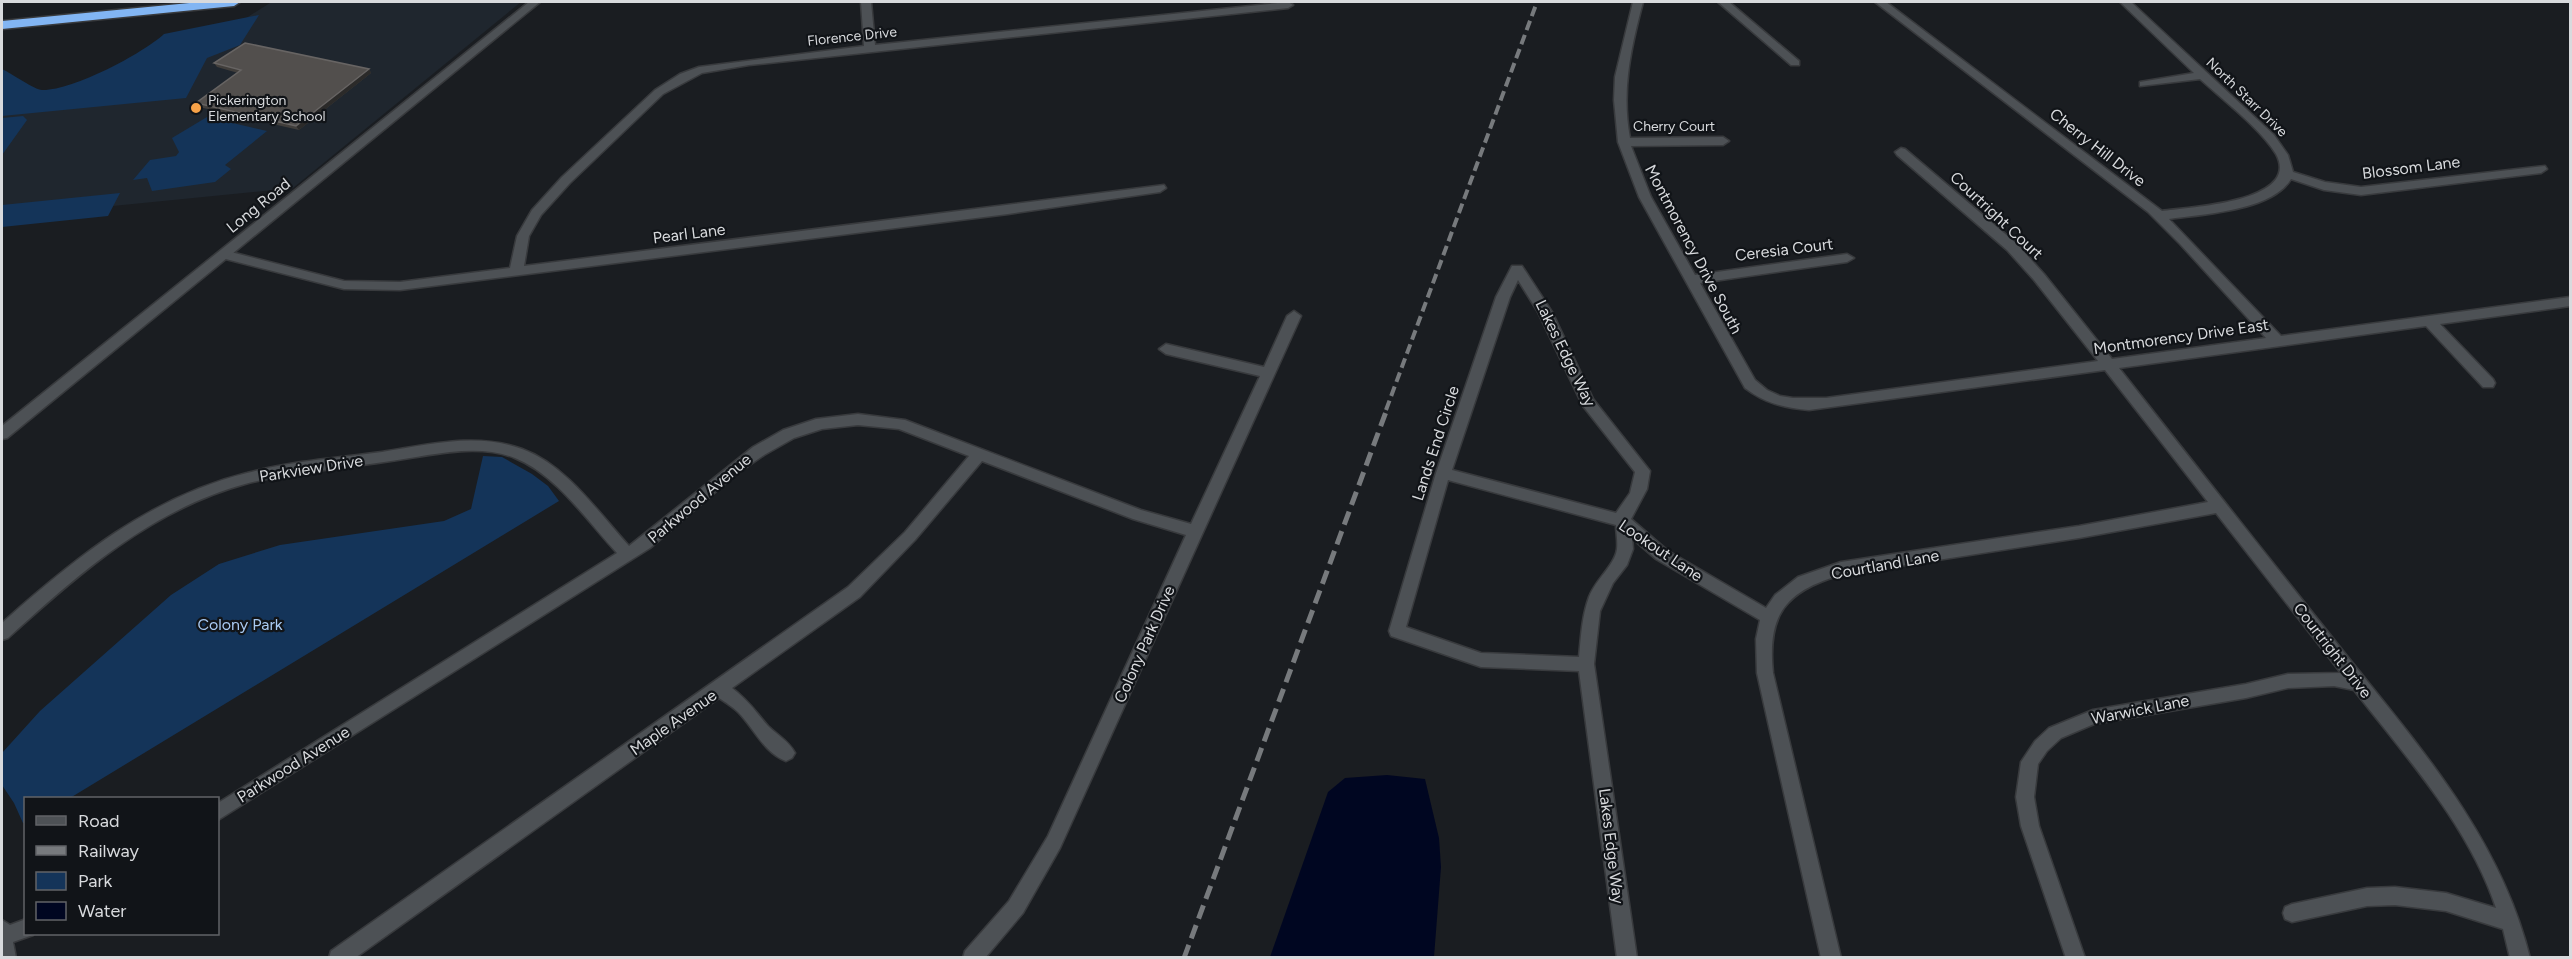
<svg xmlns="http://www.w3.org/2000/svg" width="2572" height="959" viewBox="0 0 2572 959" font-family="Figtree,sans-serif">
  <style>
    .built { fill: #1f262e }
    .green { fill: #143459 }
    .water { fill: #000621 }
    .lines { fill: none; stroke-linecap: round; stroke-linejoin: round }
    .street-casing { stroke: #383a3d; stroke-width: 3 }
    .secondary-casing { stroke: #383a3d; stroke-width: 3 }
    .highway-casing { stroke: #383a3d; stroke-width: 3 }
    .street { fill: #4d5155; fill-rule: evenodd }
    .secondary { fill: #4d5155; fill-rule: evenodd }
    .highway { fill: #82b5f3; fill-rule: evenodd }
    .rail-far1 { stroke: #777a7d; stroke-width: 4; stroke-dasharray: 10 5; stroke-linecap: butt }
    .rail { stroke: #777a7d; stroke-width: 5; stroke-dasharray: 14 7; stroke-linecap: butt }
    .wall { fill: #413e3b }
    .shaded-wall { fill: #2b2a29 }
    .building { fill: #524f4d; stroke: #676463; stroke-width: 1.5 }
    .poi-dot { fill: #f7a248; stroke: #111418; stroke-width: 2 }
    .labels { text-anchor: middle; stroke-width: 4.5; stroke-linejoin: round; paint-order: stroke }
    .far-street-label { font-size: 14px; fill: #d8dadd; stroke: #111418 }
    .far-poi-label { font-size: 14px; fill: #d8dadd; stroke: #111418; text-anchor: start }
    .street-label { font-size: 16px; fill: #d8dadd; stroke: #111418 }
    .park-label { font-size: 16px; fill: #a9caf2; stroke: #111418 }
  </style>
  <rect width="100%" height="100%" fill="#1a1d21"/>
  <path class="built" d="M281,2h240l-228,186 -291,29v-113l117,-17 103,-54 48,-30z"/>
  <path class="green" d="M259,15l-19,30 -33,13 -21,40 -184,18v-47c9,4 33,21 40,21 30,1 100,-36 122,-56z
    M23,116l4,4 -25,35v-37z
    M207,117l60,14 -42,34 6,4 -16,13 -63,9 -5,-13 -14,2 17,-20 26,-4 3,-4 -7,-14z
    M120,193l-12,23 -106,11v-22z
    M483,456l19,1 30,17 16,12 11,15 -489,297h-44l-1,25h-2l-9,-20 -12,-18v-32l38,-42 131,-116 48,-31 61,-19 164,-24 27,-12z"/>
  <path class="water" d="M1387,775l38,4 14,59 2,29 -7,90h-164l58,-165 17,-14z"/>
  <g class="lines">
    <defs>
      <path id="street" d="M861,2h10l4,43 413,-43 5,3 -5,3 -539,57 -47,8 -39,21 -93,89 -29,32 -12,21 -5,30 640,-81 2,3 -6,4 -152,22 -608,76 -56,-1 -126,-32 -1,-3 6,-4 121,31 56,1 110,-14 7,-32 15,-26 30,-33 93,-87 25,-16 19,-7 165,-21z
        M1633,2h10c-12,45 -22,89 -13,136l93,-1 6,4 -6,4 -92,1 20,51 44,78 152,-21 7,4 -7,4 -147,21 55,97 12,10 13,6 13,2h33l272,-37 -64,-81 -27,-30 -110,-95 -2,-3 6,-4 4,1 112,95 27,30 68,85 154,-21 -86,-94 -32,-32 -273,-210h11l276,209c27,-4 140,-9 114,-57 -14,-24 -54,-55 -76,-75l-60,7v-4l54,-9 -74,-71h11l143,133 14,20 5,17 32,10 36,5 184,-21 2,3 -6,4 -180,22 -37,-5 -33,-11c-19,32 -88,35 -122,40l112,117 289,-39v9l-130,18 53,55 2,4 -2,4h-10l-57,-61 -307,42c70,89 141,179 212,268 78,99 168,195 199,322h-20l-7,-29 -57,-18 -51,-6 -28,1 -75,16 -7,-3 -2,-6 2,-6 7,-3 75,-16 28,-1 51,6 50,15c-27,-82 -90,-151 -142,-218l-20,-4 -46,2 -42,10 -152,26 -33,14 -14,13 -9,13 -4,33 5,29 46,132h-19l-45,-132 -5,-29 5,-35 14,-21 14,-13 44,-18 153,-26 42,-10 53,-1 -125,-160 -137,25 -238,37c-56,16 -74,40 -68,98l68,285h-20l-64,-285 -1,-34 4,-19 -104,-61 -24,-21 1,11 -6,16 -14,18 -13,28 -6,53 43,294h-20l-38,-287 -98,-4 -90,-31 -2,-5 47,-158 60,-176 16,-31h10l30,46 41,87 57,72 -3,18 -16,30 37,32 98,57 9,-13 23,-18 43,-15 238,-36 129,-24 -103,-132 -296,40c-25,-2 -44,-7 -64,-22l-106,-191 -21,-55 -4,-42 1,-23zM1518,280l20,32 45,94 52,66 -5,21 -14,20 -164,-43 58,-173zM1448,480l168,45c0,7 2,16 1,24 -2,16 -22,31 -28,48 -7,19 -8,39 -10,60l-98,-4 -75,-26z
        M1718,2h11l70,59v4h-8z
        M1294,311l7,5 -241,532 -37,65 -38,45h-22l2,-7 44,-50 39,-65 138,-301 -53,-16 -151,-58 -67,79 -55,57 -128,91c18,14 22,22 36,38 9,9 21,15 27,27l-3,5 -6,3c-22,-8 -32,-33 -48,-49 -5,-5 -13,-10 -19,-14l-364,260h-26l2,-7 517,-364 57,-55 64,-76 -70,-27 -41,-4 -36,4 -28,9 -30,17 -29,20 -85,73 -432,272v-17l399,-250c-30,-32 -60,-78 -102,-95 -40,-16 -90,-1 -131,4 -46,7 -93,10 -139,22 -94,26 -167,90 -237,154l-6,2v-17c73,-65 148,-126 245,-150 44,-12 90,-15 135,-21 46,-7 94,-20 140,-3 44,16 76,63 107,97l124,-99 30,-17 33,-11 42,-5 47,6 236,90 50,14 69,-148 -94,-22 -7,-5 7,-5 98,23 23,-51z
        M26,919v15l7,1 -20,7 3,16h-14v-38l8,5z"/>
      <path id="secondary" d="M529,2h11l-533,436 -5,1v-13z"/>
      <path id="highway" d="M200,2h40l-6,4 -232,23v-8z"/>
    </defs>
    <use href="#street" class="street-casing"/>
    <use href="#secondary" class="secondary-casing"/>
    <use href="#highway" class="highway-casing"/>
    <use href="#street" class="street"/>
    <use href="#secondary" class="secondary"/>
    <use href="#highway" class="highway"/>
    <path class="rail-far1" d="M1386,410l151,-408"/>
    <path class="rail" d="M1184,958l203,-549"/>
  </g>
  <path class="wall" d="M214,63l155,6 2,4 -72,57 -100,-23 -3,-4 42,-30 -21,-6z"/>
  <path class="shaded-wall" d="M369,69l2,4 -72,57 -3,-4z"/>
  <path class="building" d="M245,43l124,26 -73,57 -100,-23 45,-33 -27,-7z"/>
  <circle class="poi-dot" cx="196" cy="108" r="6"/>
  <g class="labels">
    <g class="far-street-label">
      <text transform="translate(852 36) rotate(-6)" y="5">Florence Drive</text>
      <text transform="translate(2247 97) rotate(44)" y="5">North Starr Drive</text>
      <text x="1674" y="131">Cherry Court</text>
    </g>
    <g class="far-poi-label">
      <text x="208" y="105">Pickerington<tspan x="208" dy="16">Elementary School</tspan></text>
    </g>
    <g class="street-label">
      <text transform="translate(2098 147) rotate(38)" y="6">Cherry Hill Drive</text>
      <text transform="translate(2411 167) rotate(-7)" y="6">Blossom Lane</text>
      <text transform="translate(258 205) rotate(-39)" y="6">Long Road</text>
      <text transform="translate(1997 215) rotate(43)" y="6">Courtright Court</text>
      <text transform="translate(689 233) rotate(-7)" y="6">Pearl Lane</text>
      <text transform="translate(1694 249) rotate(62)" y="6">Montmorency Drive South</text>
      <text transform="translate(1784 249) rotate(-7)" y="6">Ceresia Court</text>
      <text transform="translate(2181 336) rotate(-8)" y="6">Montmorency Drive East</text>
      <text transform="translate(1566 353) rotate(64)" y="6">Lakes Edge Way</text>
      <text transform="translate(1435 443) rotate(-72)" y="6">Lands End Circle</text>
      <text transform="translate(311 468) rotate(-9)" y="6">Parkview Drive</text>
      <text transform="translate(699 498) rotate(-40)" y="6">Parkwood Avenue</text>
      <text transform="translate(1661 550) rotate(34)" y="6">Lookout Lane</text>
      <text transform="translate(1885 564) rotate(-10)" y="6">Courtland Lane</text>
      <text transform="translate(1144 644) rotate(-66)" y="6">Colony Park Drive</text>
      <text transform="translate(2333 650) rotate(52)" y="6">Courtright Drive</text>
      <text transform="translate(2140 709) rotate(-11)" y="6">Warwick Lane</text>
      <text transform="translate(673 722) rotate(-35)" y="6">Maple Avenue</text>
      <text transform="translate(293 764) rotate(-32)" y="6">Parkwood Avenue</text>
      <text transform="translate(1612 846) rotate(83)" y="6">Lakes Edge Way</text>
    </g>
    <g class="park-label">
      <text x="240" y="630">Colony Park</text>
    </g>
  </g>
  <rect width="2572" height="959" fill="none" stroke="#d8dadd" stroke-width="6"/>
  <rect x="24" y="797" width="195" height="138" fill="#111418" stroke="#616367" stroke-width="1.5"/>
  <rect x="36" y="816" width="30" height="9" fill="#4d5155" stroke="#616367" stroke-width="1.5"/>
  <text x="78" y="827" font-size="18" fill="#d8dadd">Road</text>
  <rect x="36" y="846" width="30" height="9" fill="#777a7d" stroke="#616367" stroke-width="1.5"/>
  <text x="78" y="857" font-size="18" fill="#d8dadd">Railway</text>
  <rect x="36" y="872" width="30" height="18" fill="#143459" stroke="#616367" stroke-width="1.5"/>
  <text x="78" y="887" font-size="18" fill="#d8dadd">Park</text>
  <rect x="36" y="902" width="30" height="18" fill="#000621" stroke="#616367" stroke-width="1.5"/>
  <text x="78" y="917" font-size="18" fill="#d8dadd">Water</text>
</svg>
